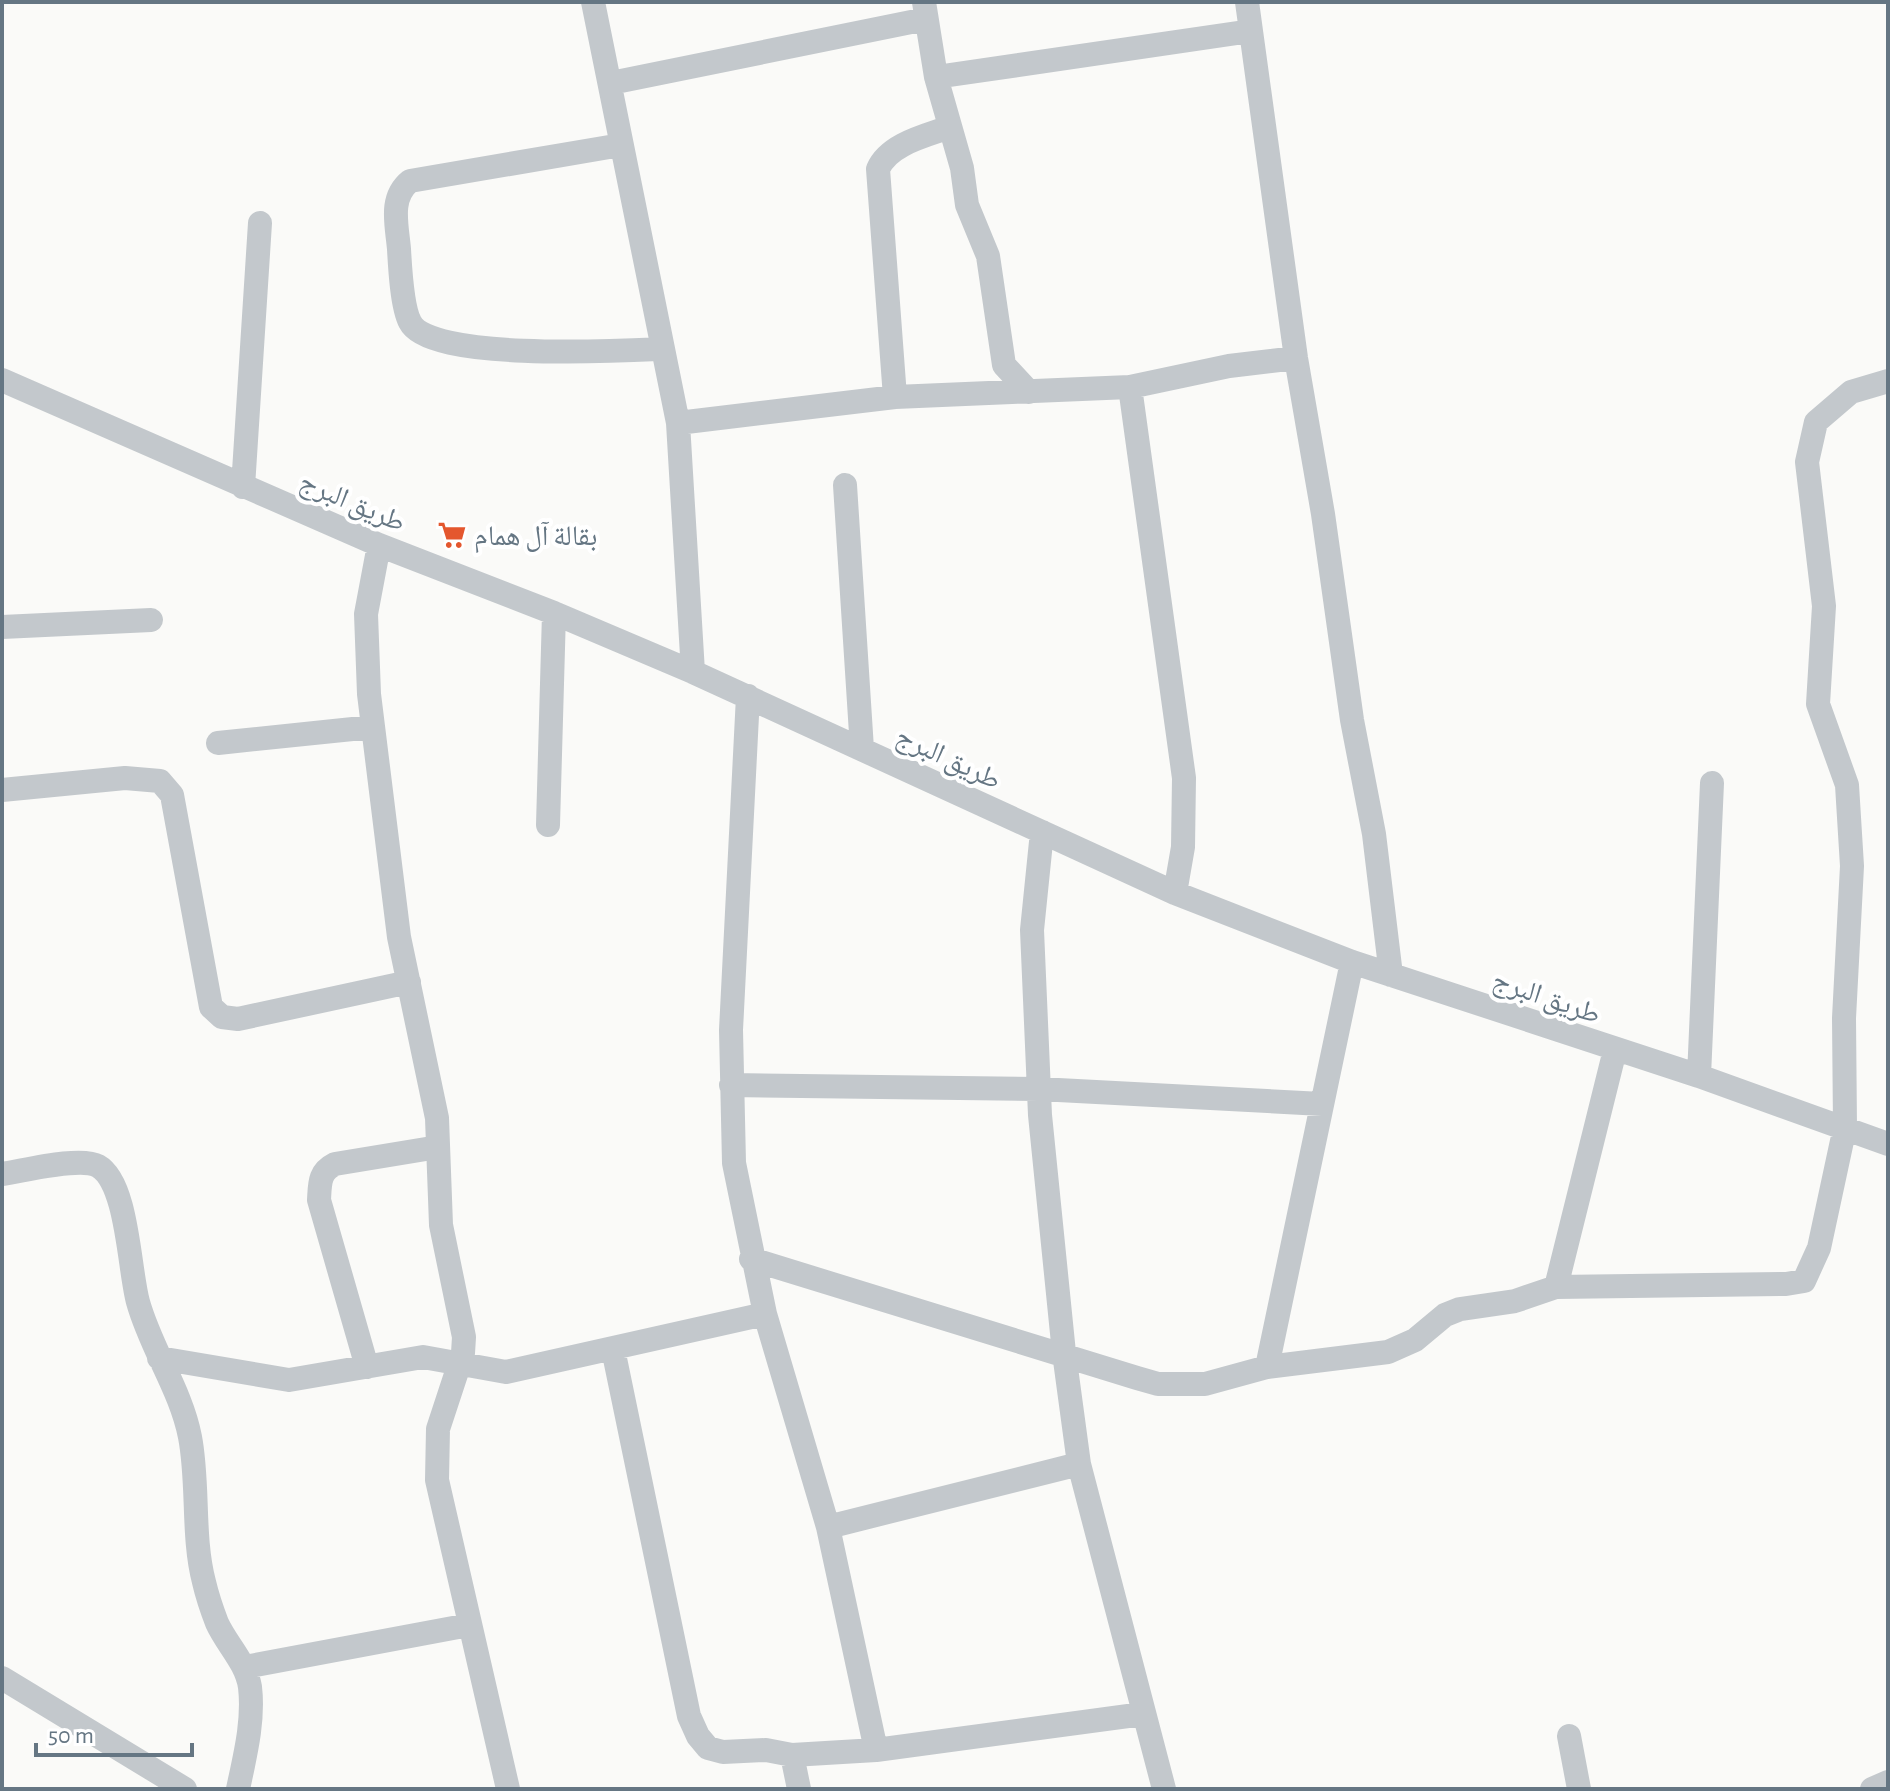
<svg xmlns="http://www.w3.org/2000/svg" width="1890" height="1791" viewBox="0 0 1890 1791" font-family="'Alegreya Sans','Noto Naskh Arabic',sans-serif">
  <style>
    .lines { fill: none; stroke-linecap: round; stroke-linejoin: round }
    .minor { stroke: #c3c8cc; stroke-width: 24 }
    .labels { text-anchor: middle; stroke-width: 8; stroke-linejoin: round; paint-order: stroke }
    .street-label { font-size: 28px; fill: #657683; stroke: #fff }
    .poi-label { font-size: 28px; fill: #657683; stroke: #fff; text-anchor: start }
  </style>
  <rect width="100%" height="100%" fill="#fafaf8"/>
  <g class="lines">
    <path class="minor" d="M593,2l85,421 15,249
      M924,2l12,75 315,-46
      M1247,2l49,356 27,156 29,206 22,114 17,141
      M936,77l26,91 5,37 21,51 16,109 25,27
      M611,83l315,-64
      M621,145l-211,36c-21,17 -13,44 -11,68 1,18 3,58 11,73 19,39 209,29 251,27
      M2,380l377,165 175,68 139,59 482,221 177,69 347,114 189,68
      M1130,387l54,391 -1,69 -8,46
      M895,397l-17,-228c11,-25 47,-33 72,-42
      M678,423l217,-26 235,-10 99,-21 67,-8
      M845,485l17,264
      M243,487l17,-264
      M379,545l-13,69 3,80 30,243 38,181 4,107 23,112 -1,16 -25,76 -1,51 71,309
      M2,627l149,-7
      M748,696l-17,334 3,133 31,151 63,213 48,223
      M218,743l154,-16
      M2,790l123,-12 35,3 12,14 39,212 11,10 16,2 171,-37
      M548,825l6,-212
      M1042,832l-10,98 8,185 24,238 15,111 85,325
      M1699,1076l13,-293
      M731,1085l308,4 283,15
      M2,1174c21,-3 78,-18 96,-8 30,17 31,104 40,136 13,47 43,88 52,135 9,47 2,99 14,145 3,13 8,28 13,41 10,22 29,39 33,64 4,34 -5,69 -12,102
      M751,1259l386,119 21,6h47l62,-17 121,-15 27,-12 30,-25 15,-6 55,-8 41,-14 230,-3 18,-3 15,-33 26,-121 -1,-109 8,-152 -5,-81 -29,-81 6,-98 -17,-144 9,-40 35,-30 37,-11
      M1556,1287l59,-237
      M613,1349l76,367 9,20 10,12 15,4 43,-2 26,5 84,-5 267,-36
      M159,1358l130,22 134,-23 83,15 259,-58
      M367,1367l-48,-167c1,-17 0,-28 16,-36l103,-17
      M1267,1367l85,-405
      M828,1527l251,-63
      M245,1667l224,-42
      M2,1678l183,111
      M1569,1736l10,53
      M792,1755l7,34
      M1872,1789l16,-7"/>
  </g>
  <defs>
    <symbol id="supermarket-bare" viewBox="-9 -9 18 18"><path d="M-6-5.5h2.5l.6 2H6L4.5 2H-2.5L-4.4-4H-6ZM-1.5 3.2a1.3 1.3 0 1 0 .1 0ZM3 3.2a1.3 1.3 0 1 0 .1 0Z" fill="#e4572e" stroke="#fff" stroke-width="2.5" paint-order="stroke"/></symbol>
  </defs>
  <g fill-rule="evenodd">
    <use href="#supermarket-bare" x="432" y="515" width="40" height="40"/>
  </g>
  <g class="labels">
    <g class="street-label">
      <text transform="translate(353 501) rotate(23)" y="10">طريق البرج</text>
      <text transform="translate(949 757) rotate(25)" y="10">طريق البرج</text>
      <text transform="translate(1547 996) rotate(19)" y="10">طريق البرج</text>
    </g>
    <g class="poi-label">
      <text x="474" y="545">بقالة آل همام</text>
    </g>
  </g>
  <rect width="1890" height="1791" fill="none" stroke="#657683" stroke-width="8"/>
  <path d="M36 1743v12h156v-12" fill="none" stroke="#657683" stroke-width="4"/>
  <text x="48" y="1743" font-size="24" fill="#657683" stroke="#ffffff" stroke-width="6" paint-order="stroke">50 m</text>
</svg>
